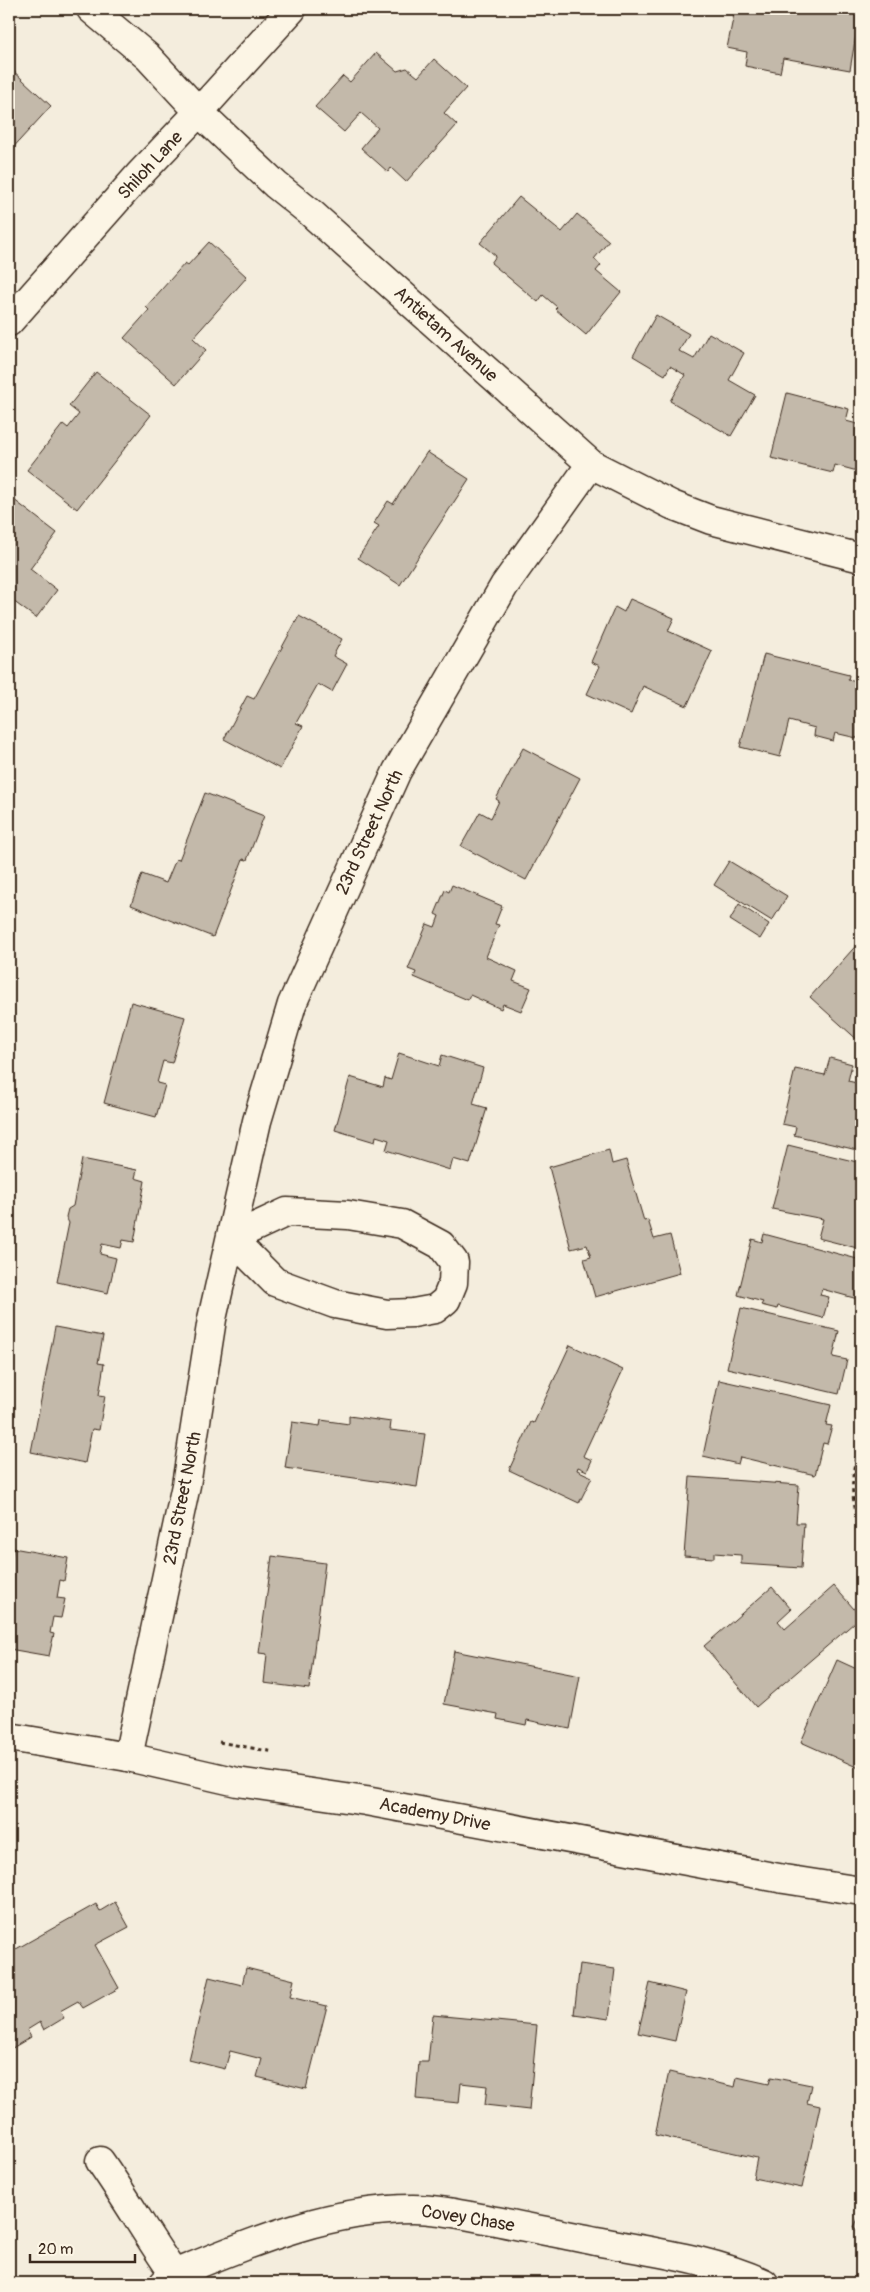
<svg xmlns="http://www.w3.org/2000/svg" width="870" height="2292" viewBox="0 0 870 2292" font-family="Pangolin,sans-serif">
  <style>
    .building { fill: #c3b9aa; stroke: #3b2a1e }
    .lines { fill: none; stroke-linecap: round; stroke-linejoin: round }
    .street-casing { stroke: #3b2a1e; stroke-width: 31 }
    .secondary-casing { stroke: #3b2a1e; stroke-width: 31 }
    .path { stroke: #3b2a1e; stroke-width: 3; stroke-dasharray: 4 4; stroke-linecap: butt }
    .street { stroke: #fcf5e5; stroke-width: 28 }
    .secondary { stroke: #fcf5e5; stroke-width: 28 }
    .labels { text-anchor: middle; stroke-width: 4.5; stroke-linejoin: round; paint-order: stroke }
    .street-label { font-size: 18px; fill: #3b2a1e; stroke: #fcf5e5 }
  </style>
  <rect width="100%" height="100%" fill="#f4eddd"/>
  <filter id="ink" filterUnits="userSpaceOnUse"><feTurbulence type="fractalNoise" baseFrequency=".02" numOctaves="2"/><feDisplacementMap in="SourceGraphic" scale="10" xChannelSelector="R" yChannelSelector="G"/><feConvolveMatrix kernelMatrix="1 2 1 2 8 2 1 2 1" color-interpolation-filters="sRGB"/></filter>
  <g filter="url(#ink)">
    <path class="building" d="M735,9h113l12,2 -10,59 -67,-12 -3,15 -35,-7 2,-14 -20,-4z
      M376,53l21,18 10,-3 11,9 16,-18 32,29 -22,25 13,12 -51,57 -15,-14 -3,4 -27,-24 17,-20 -17,-15 -17,19 -29,-25 28,-31 7,6z
      M9,67l42,39 -42,46z
      M519,197l43,35 15,-18 32,27 -15,18 7,6 -5,6 25,21 -35,43 -31,-26 2,-2 -14,-12 -5,7 -47,-39 5,-7 -16,-13z
      M209,242l38,35 -54,61 13,12 -30,34 -52,-46 25,-28 -3,-3 39,-44 3,2z
      M656,315l33,19 -10,17 15,8 15,-26 35,20 -15,27 26,15 -24,41 -61,-35 15,-26 -15,-9 -5,9 -32,-19z
      M96,372l55,43 -74,94 -50,-39 36,-46 5,4 11,-14 -10,-8z
      M787,393l62,16 -3,12 15,4v47l-26,-7 -2,8 -62,-15z
      M427,452l42,27 -69,106 -42,-27 21,-32 -5,-3 14,-22 5,3z
      M9,496l48,37 -27,36 27,21 -21,28 -27,-20z
      M630,599l44,19 -6,13 44,20 -25,55 -44,-20 -12,28 -44,-20 13,-28 -9,-4 24,-55 9,5z
      M299,616l43,23 -9,17 14,8 -15,28 -14,-8 -22,39 7,3 -23,43 -56,-30 23,-43 7,3z
      M764,654l85,21 -1,5 13,3v56l-26,-6 -2,8 -19,-5 1,-8 -26,-7 -9,36 -40,-10z
      M523,748l57,30 -54,102 -65,-34 19,-34 11,6 8,-17 -3,-2z
      M205,793l59,23 -17,44 -4,-1 -30,78 -82,-32 11,-31 24,9 10,-24 3,1z
      M729,861l58,35 -15,25 -58,-36z
      M452,885l50,21 -7,18 4,1 -13,32 31,14 -4,10 18,7 -10,23 -18,-7 -2,5 -31,-14 -2,5 -54,-23 2,-5 -8,-3 19,-45 8,3 4,-11 -4,-2 10,-24 4,2z
      M739,904l30,20 -9,15 -30,-19z
      M861,940v103l-51,-46z
      M131,1002l54,15 -13,46 -9,-2 -6,22 8,2 -9,32 -52,-14z
      M399,1053l40,13 3,-11 41,13 -10,36 14,4 -17,56 -17,-5 -3,11 -64,-20 3,-10 -13,-4 -1,6 -40,-12 15,-53 33,10 2,-9 6,2z
      M830,1058l22,6 -4,17 13,3v67l-67,-16 2,-8 -14,-3 13,-55 30,6z
      M788,1145l73,18v86l-43,-11 5,-19 -51,-10z
      M609,1150l3,14 14,-4 18,61 4,-1 6,19 16,-4 10,38 -85,24 -11,-38 7,-2 -4,-12 -16,4 -22,-82z
      M82,1159l55,11 -2,8 10,3 -11,61 -11,-2 -2,8 -19,-4 -2,10 16,4 -8,35 -51,-11 12,-59 -3,-6 2,-8 5,-3z
      M764,1234l97,26v40l-39,-11 -2,6 9,2 -6,21 -45,-12 -1,3 -16,-4 2,-3 -25,-7 14,-56 10,3z
      M741,1308l98,23 -6,26 14,3 -8,34 -112,-26z
      M55,1327l48,9 -5,27 6,1 -5,31 6,1 -6,34 -7,-1 -7,34 -54,-11z
      M570,1345l53,25 -40,86 9,4 -5,11 -9,-4 -1,3 15,7 -13,26 -70,-33 22,-48 3,1z
      M719,1380l112,25 -5,20 6,1 -5,18 -4,-1 -8,32 -75,-18 -2,7 -35,-8z
      M349,1416l42,6 -1,8 35,4 -8,53 -132,-19 7,-46 28,4 1,-6 28,4z
      M690,1477l109,8 -3,38h8l-3,45 -60,-4v-9l-27,-2v5l-30,-2z
      M13,1548l55,10 -4,23 -4,-1 -3,18 8,1 -4,19 -8,-1 -3,16 4,1 -5,22 -40,-7v-80z
      M272,1556l53,7 -16,126 -45,-6 3,-29 -8,-1z
      M834,1586l27,31 -105,90 -52,-61 68,-59 19,22 -13,12 7,8z
      M454,1651l126,25 -10,53 -43,-9 -1,5 -29,-6 1,-5 -54,-10z
      M837,1660l24,11v7l-4,9 4,2v80l-60,-27z
      M115,1902l14,25 -34,18 24,43 -36,20 -5,-7 -18,10 4,7 -20,12 -4,-8 -13,8 4,7 -22,13v-97l87,-49 4,7z
      M580,1964l35,5 -6,50 -35,-5z
      M246,1968l48,12 -4,17 37,9 -21,83 -49,-12 5,-18 -32,-8 -5,18 -36,-9 20,-83 33,8z
      M650,1983l36,9 -11,49 -37,-8z
      M433,2015l104,10 -8,85 -44,-5 2,-19 -26,-3 -2,20 -43,-4 3,-37h9z
      M669,2072l66,15 2,-10 32,7 2,-7 40,8 -4,18 13,3 -18,82 -49,-10 4,-20 -102,-23z
      M861,2213v18l-7,-4z"/>
    <g class="lines">
      <defs>
        <path id="street" d="M91,9l57,48 51,55 77,73 35,28 280,251 81,41 39,15 150,38
          M9,322l130,-147 60,-63 93,-103
          M287,1212l61,3 54,9 39,21 13,17 -1,21 -7,17 -11,9 -22,4 -26,1 -52,-10 -60,-22 -44,-44z
          M128,1757l58,-272 26,-166 45,-198 35,-117 105,-233 107,-185 87,-122
          M100,2161c26,37 48,76 74,113
          M164,2283l10,-9c78,-32 154,-65 239,-65 28,0 56,7 83,12 33,7 67,13 100,20 57,11 115,18 168,42"/>
        <path id="secondary" d="M9,1737l119,20 109,25 129,19 418,78 77,12"/>
      </defs>
      <use href="#street" class="street-casing"/>
      <use href="#secondary" class="secondary-casing"/>
      <path class="path" d="M861,1434c-8,35 -14,58 0,93
        M219,1742l55,10"/>
      <use href="#street" class="street"/>
      <use href="#secondary" class="secondary"/>
    </g>
  </g>
  <g class="labels">
    <g class="street-label">
      <text transform="translate(150 165) rotate(-47)" y="6">Shiloh Lane</text>
      <text transform="translate(446 334) rotate(42)" y="6">Antietam Avenue</text>
      <text transform="translate(369 832) rotate(-65)" y="6">23rd Street North</text>
      <text transform="translate(182 1498) rotate(-79)" y="6">23rd Street North</text>
      <text transform="translate(435 1814) rotate(11)" y="6">Academy Drive</text>
      <text transform="translate(468 2218) rotate(9)" y="6">Covey Chase</text>
    </g>
  </g>
  <rect width="870" height="2292" fill="none" stroke="#fcf5e5" stroke-width="30"/>
  <rect x="15" y="15" width="840" height="2262" fill="none" stroke="#3b2a1e" stroke-width="2" filter="url(#ink)"/>
  <path d="M30 2254v8h105v-8" fill="none" stroke="#3b2a1e" stroke-width="2.5"/>
  <text x="38" y="2254" font-size="15" fill="#3b2a1e" stroke="#fcf5e5" stroke-width="4" paint-order="stroke">20 m</text>
</svg>
